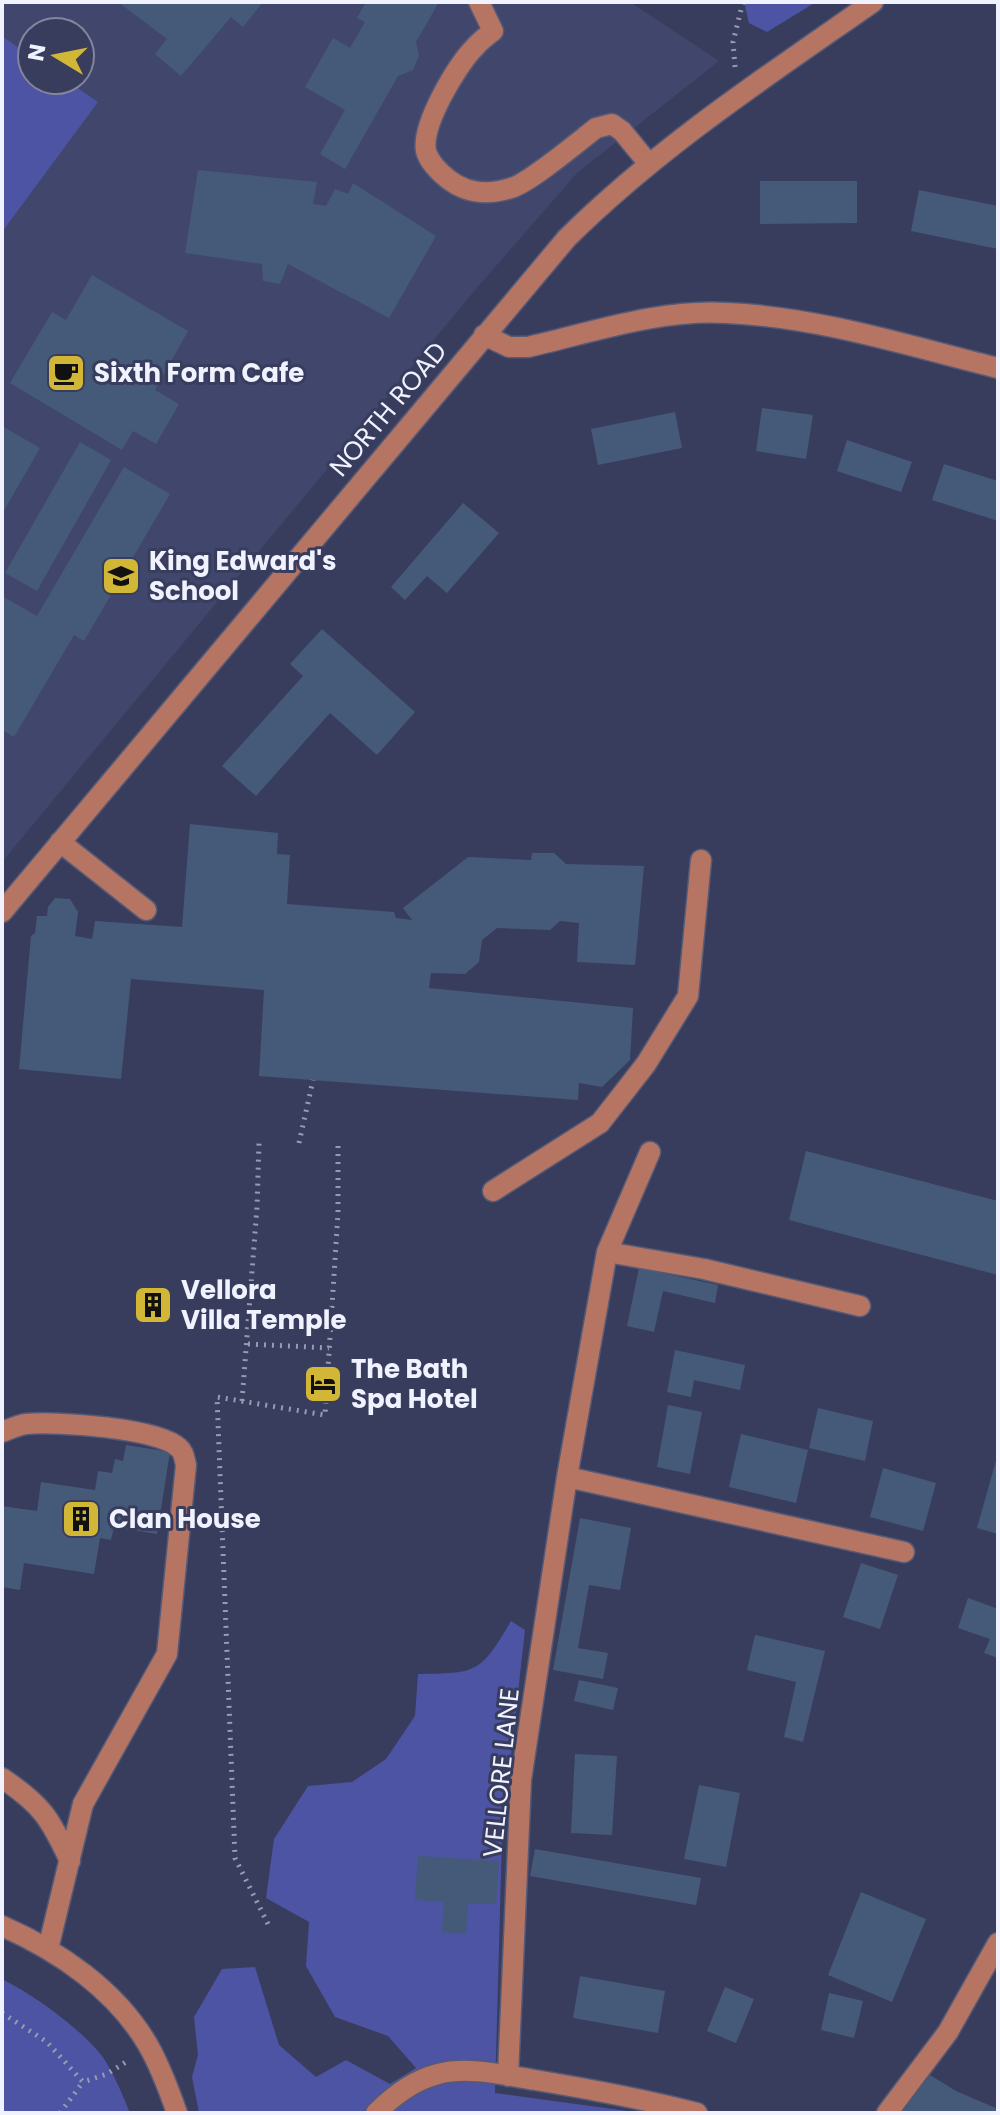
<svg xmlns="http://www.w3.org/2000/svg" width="1000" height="2115" viewBox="0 0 1000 2115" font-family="Poppins,sans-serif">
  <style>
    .built { fill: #41466c; fill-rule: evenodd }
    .green { fill: #4c54a3 }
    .building { fill: #455a78 }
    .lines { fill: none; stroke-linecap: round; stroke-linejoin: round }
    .minor-casing { stroke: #555a77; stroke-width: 23 }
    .path { stroke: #979bb1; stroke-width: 5; stroke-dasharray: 2 6; stroke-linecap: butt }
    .minor { stroke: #b67462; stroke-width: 20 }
    .labels { text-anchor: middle; stroke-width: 6; stroke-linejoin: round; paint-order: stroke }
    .poi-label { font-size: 26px; font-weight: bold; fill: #f0f2ff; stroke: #383d5d; text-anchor: start }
    .street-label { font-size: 26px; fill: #f0f2ff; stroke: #383d5d }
  </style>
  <rect width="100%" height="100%" fill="#383d5d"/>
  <path class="built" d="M2,2h628l89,59 -142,112 -101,116 -474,573zM32,32h48v48h-48z"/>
  <path class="green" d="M744,2h72l-49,30 -18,-9z
    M2,36l30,21v23h34l32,22 -96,130z
    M511,1621l14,9 -23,206 -7,257 147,20h-443l-7,-36 6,-22 -4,-38 28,-48 33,-2 24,78 37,32 30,-17 44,24 26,-16 -28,-32 -53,-19 -29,-51 3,-44 -43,-24 8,-59 34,-53 44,-4 34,-23 29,-43 3,-42c59,-1 62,0 93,-53z
    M2,1979c32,16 78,49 100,77 12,17 20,38 28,57h-128z"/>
  <path class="building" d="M118,2h145l-20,25 -12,-10 -50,59 -26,-22 12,-15z
    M366,2h73l-23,40 3,14 -6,14 -15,6 -53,93 -25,-15 25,-44 -40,-23 28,-49 17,10 15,-26 -8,-4z
    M198,170l119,12 -4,22 13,2 9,-17 13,5 5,-11 83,53 -47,82 -101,-54 -8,20 -17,-3 -1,-17 -77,-11z
    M760,181h97v42l-97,1z
    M919,190l79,16v43l-87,-18z
    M92,275l96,56 -33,59 24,14 -23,40 -23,-13 -11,19 -112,-67 42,-71 14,8z
    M762,408l51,7 -7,44 -50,-8z
    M675,412l7,36 -84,17 -7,-36z
    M2,426l38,22 -38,66z
    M847,440l65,22 -11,30 -64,-21z
    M80,442l31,18 -74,131 -32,-18z
    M944,464l54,17v40l-66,-21z
    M124,467l46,27 -86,147 -10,-6 -60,102 -12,-7v-134l35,20z
    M463,503l36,30 -52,60 -20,-17 -22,24 -14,-13z
    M322,629l93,83 -38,43 -47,-42 -74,83 -34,-30 81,-90 -13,-12z
    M190,824l88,9 -1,21 13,1 -3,49 107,8 2,6 16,2 -9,-12 65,-51 63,3 1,-7h22l12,11 78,2 -9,99 -58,-3 2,-39 -19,-2 -10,9 -53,-2 -15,12 -3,22 -14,12 -34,-1 -2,15 204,20 -3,52 -28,27 -23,-4 -1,17 -319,-24 5,-86 -133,-11 -10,100 -102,-10 12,-133 4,-3 2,-17h10l1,-9 7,-9 15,1 8,13 -3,24 17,3 3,-18 87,6z
    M806,1151l192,50v74l-209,-55z
    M639,1268l79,17 -3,18 -52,-12 -9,41 -27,-6z
    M138,1293l31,4 -2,19 -31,-3z
    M675,1350l70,15 -5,25 -46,-10 -3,17 -24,-5z
    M668,1405l34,7 -12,62 -33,-7z
    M818,1408l55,13 -8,40 -56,-13z
    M741,1434l67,16 -12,53 -67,-16z
    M126,1445l44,7 -13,82 -43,-7 -3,13 -11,-2 -6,36 -70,-11 -4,27 -18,-3v-81l35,5 4,-29 54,8 3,-19 14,2 3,-14 8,2z
    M997,1457h1v77l-21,-6z
    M883,1468l53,15 -13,48 -53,-14z
    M580,1518l51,10 -11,62 -31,-5 -11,63 30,5 -5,26 -50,-9z
    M861,1563l37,12 -18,54 -37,-12z
    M968,1598l30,11v49l-14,-5 6,-14 -32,-11z
    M755,1635l70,16 -22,91 -19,-5 12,-55 -49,-12z
    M579,1680l39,8 -5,22 -39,-9z
    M575,1754l42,2 -5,79 -41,-2z
    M699,1785l41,8 -14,74 -42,-8z
    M535,1849l166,29 -5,27 -166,-29z
    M418,1856l81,5 -3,43 -28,-1 -2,31 -24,-2 2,-30 -29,-2z
    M861,1892l65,27 -34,83 -64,-27z
    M580,1976l85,15 -7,42 -85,-15z
    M725,1987l29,12 -18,44 -29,-12z
    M829,1993l34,8 -9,37 -33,-8z
    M930,2075l26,16 42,18v4h-97z"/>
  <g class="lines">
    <defs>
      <path id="minor" d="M479,2l14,29c-6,5 -13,10 -18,16 -18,18 -54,78 -49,104 3,11 14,22 22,28 19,15 41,16 63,9 18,-5 67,-46 85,-60l16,-4 10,7 27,33
        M484,335l25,12h19c65,-15 132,-38 199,-34 92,4 182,33 271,55
        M60,842l86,68
        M2,912l565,-674c92,-91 200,-162 306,-236
        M493,1191l107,-68 46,-59 42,-68 13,-136
        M607,1252l97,17 156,37
        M2,1432c8,-3 16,-7 24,-8 29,-3 134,4 153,24 5,4 5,10 7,17l-19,189 -84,150 -35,145
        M567,1477l337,75
        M2,1778c40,27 48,40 68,83
        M2,1926c57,25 114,64 146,119 12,21 21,45 29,68
        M508,2076l13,-296 46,-303 40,-225 43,-100
        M376,2113c17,-17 38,-33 62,-39 30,-8 66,1 97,6 54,9 109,19 162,33
        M887,2113l61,-81 50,-89"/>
    </defs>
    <use href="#minor" class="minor-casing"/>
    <path class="path" d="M735,67l-2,-25 10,-40
      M299,1143l14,-63
      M248,1344l81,4
      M242,1401l15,-194 2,-65
      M268,1924l-33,-66 -18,-461 108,18 13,-202v-68
      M2,2013l45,29 36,40 24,-8 19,-12
      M60,2113l23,-31"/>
    <use href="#minor" class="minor"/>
  </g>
  <defs>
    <symbol id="cafe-square" viewBox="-11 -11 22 22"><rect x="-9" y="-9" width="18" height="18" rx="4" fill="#d2b736" stroke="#383d5d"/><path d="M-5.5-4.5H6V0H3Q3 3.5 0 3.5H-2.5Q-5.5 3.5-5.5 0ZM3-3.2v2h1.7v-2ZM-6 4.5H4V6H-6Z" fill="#111"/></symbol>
    <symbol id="school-square" viewBox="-11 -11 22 22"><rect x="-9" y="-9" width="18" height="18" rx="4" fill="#d2b736" stroke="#383d5d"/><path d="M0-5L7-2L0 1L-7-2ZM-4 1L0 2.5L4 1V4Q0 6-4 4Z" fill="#111"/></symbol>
    <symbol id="building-square" viewBox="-11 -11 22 22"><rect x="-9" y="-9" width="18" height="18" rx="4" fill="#d2b736" stroke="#383d5d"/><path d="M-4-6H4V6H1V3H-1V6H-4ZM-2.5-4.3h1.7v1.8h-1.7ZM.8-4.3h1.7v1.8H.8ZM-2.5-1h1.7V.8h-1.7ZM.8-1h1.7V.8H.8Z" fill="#111"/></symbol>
    <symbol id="hotel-square" viewBox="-11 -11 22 22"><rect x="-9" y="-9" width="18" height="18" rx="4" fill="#d2b736" stroke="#383d5d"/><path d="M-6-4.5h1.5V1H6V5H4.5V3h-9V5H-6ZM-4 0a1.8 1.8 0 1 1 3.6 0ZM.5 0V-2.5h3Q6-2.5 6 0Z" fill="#111"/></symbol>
  </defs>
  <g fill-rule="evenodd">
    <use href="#cafe-square" x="44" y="351" width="44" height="44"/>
    <use href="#school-square" x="99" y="554" width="44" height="44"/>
    <use href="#building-square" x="131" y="1283" width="44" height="44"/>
    <use href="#hotel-square" x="301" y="1362" width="44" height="44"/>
    <use href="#building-square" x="59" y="1497" width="44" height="44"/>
  </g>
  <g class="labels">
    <g class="poi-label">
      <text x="94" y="382">Sixth Form Cafe</text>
      <text x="149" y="570">King Edward's<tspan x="149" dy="30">School</tspan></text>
      <text x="181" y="1299">Vellora<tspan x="181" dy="30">Villa Temple</tspan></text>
      <text x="351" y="1378">The Bath<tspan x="351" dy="30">Spa Hotel</tspan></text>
      <text x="109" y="1528">Clan House</text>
    </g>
    <g class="street-label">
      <text transform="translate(388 409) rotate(-50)" y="9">NORTH ROAD</text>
      <text transform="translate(501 1773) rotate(-84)" y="9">VELLORE LANE</text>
    </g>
  </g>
  <rect width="1000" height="2115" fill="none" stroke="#f0f2ff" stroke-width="8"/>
  <g transform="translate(56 56) rotate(280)"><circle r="38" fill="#383d5d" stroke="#82859e" stroke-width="2"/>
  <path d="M0-6L14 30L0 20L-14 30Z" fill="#d2b736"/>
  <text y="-12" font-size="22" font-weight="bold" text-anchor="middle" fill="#f0f2ff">N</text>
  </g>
</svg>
